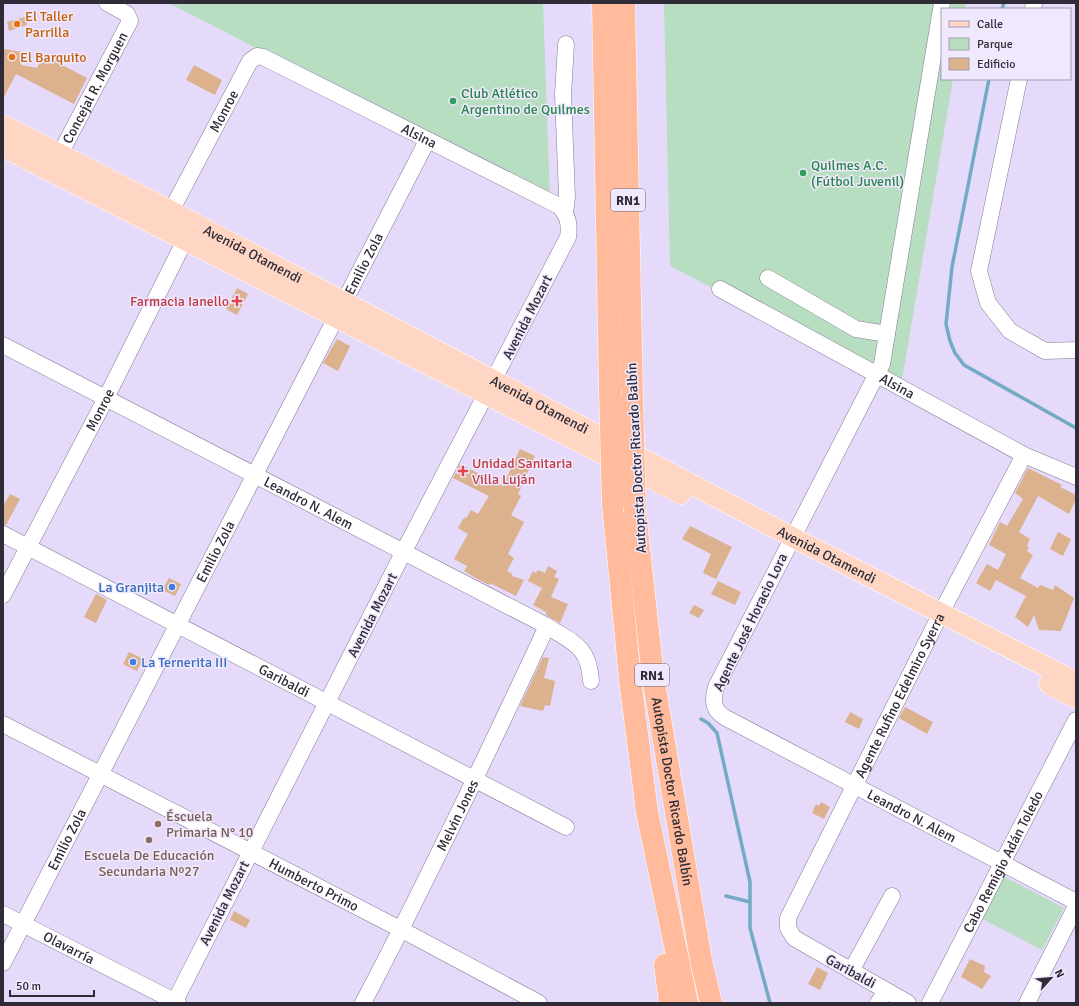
<svg xmlns="http://www.w3.org/2000/svg" width="1079" height="1006" viewBox="0 0 1079 1006" font-family="Signika,sans-serif">
  <style>
    .green { fill: #b7dec0 }
    .lines { fill: none; stroke-linecap: round; stroke-linejoin: round }
    .stream { stroke: #74aac4; stroke-width: 3.5 }
    .building { fill: #dbb18e }
    .minor-casing { stroke: #847a97; stroke-width: 17 }
    .major-casing { stroke: #fff; stroke-width: 21 }
    .highway-casing { stroke: #fff; stroke-width: 23 }
    .minor { stroke: #fff; stroke-width: 16 }
    .major { stroke: #ffd6c3; stroke-width: 20 }
    .highway { stroke: #ffbb9b; stroke-width: 22 }
    .highway-bridge-casing { stroke: #fff; stroke-width: 23; stroke-linecap: butt }
    .highway-bridge { stroke: #ffbb9b; stroke-width: 22 }
    .food-dot { fill: #e8710a; stroke: #f0e9fd; stroke-width: 1.5 }
    .leisure-dot { fill: #2e9e5b; stroke: #f0e9fd; stroke-width: 1.5 }
    .health-dot { fill: #e0444e; stroke: #f0e9fd; stroke-width: 1.5 }
    .shop-dot { fill: #3f7fe0; stroke: #f0e9fd; stroke-width: 1.5 }
    .education-dot { fill: #8d6e63; stroke: #f0e9fd; stroke-width: 1.5 }
    .labels { text-anchor: middle; stroke-width: 3; stroke-linejoin: round; paint-order: stroke }
    .shield { fill: #f0e9fd; stroke: #696472; stroke-width: 1 }
    .shield-label { font-size: 13px; font-weight: bold; fill: #2f2b37 }
    .food-label { font-size: 14px; fill: #c56008; stroke: #f0e9fd; text-anchor: start }
    .street-label { font-size: 14px; fill: #2f2b37; stroke: #f0e9fd }
    .leisure-label { font-size: 14px; fill: #27864d; stroke: #f0e9fd; text-anchor: start }
    .health-label { font-size: 14px; fill: #be3a42; stroke: #f0e9fd; text-anchor: end }
    .shop-label { font-size: 14px; fill: #366cbe; stroke: #f0e9fd; text-anchor: end }
    .education-label { font-size: 14px; fill: #785e54; stroke: #f0e9fd; text-anchor: start }
  </style>
  <rect width="100%" height="100%" fill="#e5dafa"/>
  <path class="green" d="M169,3h374l7,197z
    M664,3h302l-1,6h-23v70h11l-52,307 -231,-120z
    M1003,876l61,32 -22,42 -61,-32z"/>
  <g class="lines">
    <path class="stream" d="M1002,9l2,-6
      M989,79l-37,188 -6,57 4,17 5,12 9,12 112,63
      M701,719l7,4 9,10 33,149v46l20,75
      M726,896l24,6"/>
  </g>
  <path class="building" d="M25,17l2,8 -18,6 -2,-9z
    M3,49l20,3 -2,13 16,3 6,-13 44,23 -13,26 -58,-30 -13,25z
    M194,65l28,15 -7,15 -29,-15z
    M237,288l11,6 -11,21 -11,-6z
    M337,339l13,7 -12,25 -15,-8z
    M520,449l15,7 -17,38 3,2 -10,19 13,7 -16,32 6,4 -7,13 5,3v2l12,4 -8,16 -26,-13 -1,2 -10,-5 -15,-9 3,-5 -13,-7 14,-25 -10,-6 5,-9 4,-2 4,-7 7,4 11,-18 -36,-18 7,-14 43,22z
    M1028,468l34,17 -2,2 16,8v4l-7,15 -31,-18 -19,36 11,7 -3,7 2,2 -2,3 6,4 -13,23 18,10 2,-3 13,5 2,-5 19,13 -13,33 -22,-1 -5,-15 -6,12 -13,-10 11,-21 -30,-16 -6,11 -14,-8 11,-19 11,6 8,-16 -17,-9 11,-23 7,4 16,-27 -8,-6z
    M10,494l10,5 -14,26h-3v-19z
    M690,526l42,21 -16,32 -13,-6 8,-19 -29,-15z
    M1058,532l13,7 -8,17 -13,-7z
    M548,566l9,5 -3,6 5,2 -8,18 17,7 -8,19 -14,-8v-3l-13,-7 9,-17 -14,-7 5,-10 3,2 2,-3 7,3z
    M169,578l12,6 -6,12 -13,-6z
    M718,581l23,11 -6,13 -24,-11z
    M96,594l11,6 -11,23 -12,-6z
    M694,605l10,5 -5,8 -10,-5z
    M129,652l14,7 -6,12 -14,-7z
    M543,657l6,1 -5,20 11,3 -5,25 -5,-1 -2,6 -23,-5z
    M905,707l28,15 -6,12 -28,-16z
    M850,712l13,7 -4,10 -14,-7z
    M821,802l9,5 -6,12 -12,-6 4,-9 3,2z
    M234,911l16,9 -4,8 -16,-8z
    M970,959l15,7 -1,6 7,4 -9,13 -21,-12z
    M817,967l11,6 -8,17 -12,-6z"/>
  <g class="lines">
    <defs>
      <g id="minor">
        <path id="s1" d="M942,3l-60,361 -166,323c-4,14 -3,24 10,31l350,184"/>
        <path d="M1033,9l1,-6"/>
        <path d="M1019,79l-40,192 9,32 22,28 35,20 31,-1"/>
        <path id="s2" d="M60,154l70,-133 -3,-7 -20,-11"/>
        <path id="s3" d="M171,211l79,-150 7,-5 6,1 296,149c9,10 11,18 9,31l-164,314 -230,452"/>
        <path d="M565,213l2,-16 -4,-103 3,-50"/>
        <path d="M768,278l88,51 31,5"/>
        <path id="s4" d="M720,289l304,166 52,22"/>
        <path id="s5" d="M3,345l544,281c26,17 42,20 44,55"/>
        <path id="s6" d="M3,534l563,293"/>
        <path id="s7" d="M3,595l103,-197 84,-168"/>
        <path id="s8" d="M3,724l399,206 137,73"/>
        <path id="s9" d="M3,914l175,89"/>
        <path id="s10" d="M3,963l424,-822"/>
        <path d="M851,971l41,-75"/>
        <path id="s11" d="M363,1003c65,-124 125,-250 184,-377"/>
        <path d="M878,1003l8,-12"/>
        <path id="s12" d="M908,1003l-114,-65 -6,-10v-10l153,-305 83,-158"/>
        <path id="s13" d="M930,1003l146,-283"/>
        <path d="M1027,1003l49,-97"/>
      </g>
      <g id="major">
        <path id="s14" d="M3,125l168,86 621,326 284,145"/>
        <path d="M3,147l678,347"/>
        <path d="M1049,684l27,14"/>
      </g>
      <g id="highway">
        <path d="M603,3l7,387"/>
        <path d="M624,3l8,395"/>
        <path d="M613,504l17,175 17,133 40,191"/>
        <path id="s15" d="M635,512l18,165 48,283 10,43"/>
        <path d="M665,965l5,38"/>
      </g>
    </defs>
    <use href="#minor" class="minor-casing"/>
    <use href="#major" class="major-casing"/>
    <use href="#highway" class="highway-casing"/>
    <use href="#minor" class="minor"/>
    <use href="#major" class="major"/>
    <use href="#highway" class="highway"/>
    <defs>
      <path id="highway-bridge" d="M610,390l3,114
        M632,398l3,114"/>
    </defs>
    <use href="#highway-bridge" class="highway-bridge-casing"/>
    <use href="#highway-bridge" class="highway-bridge"/>
  </g>
  <g class="food-dot">
    <circle cx="17" cy="24" r="4"/>
    <circle cx="12" cy="57" r="4"/>
  </g>
  <g class="leisure-dot">
    <circle cx="453" cy="101" r="4"/>
    <circle cx="803" cy="173" r="4"/>
  </g>
  <g class="health-dot">
    <path d="M235 295h4v4h4v4h-4v4h-4v-4h-4v-4h4z"/>
    <path d="M461 465h4v4h4v4h-4v4h-4v-4h-4v-4h4z"/>
  </g>
  <g class="shop-dot">
    <circle cx="172" cy="587" r="4"/>
    <circle cx="133" cy="662" r="4"/>
  </g>
  <g class="education-dot">
    <circle cx="158" cy="824" r="4"/>
    <circle cx="149" cy="840" r="4"/>
  </g>
  <g class="labels">
    <g class="shield">
      <rect x="611" y="189" width="34" height="22" rx="3"/>
      <rect x="635" y="664" width="34" height="22" rx="3"/>
    </g>
    <g class="shield-label">
      <text x="628" y="205">RN1</text>
      <text x="652" y="680">RN1</text>
    </g>
    <g class="food-label">
      <text x="25" y="21">El Taller<tspan x="25" dy="16">Parrilla</tspan></text>
      <text x="20" y="62">El Barquito</text>
    </g>
    <g class="street-label">
      <text dy="5" stroke="none"><textPath href="#s2" startOffset="75">Concejal R. Morguen</textPath></text>
      <text dy="5" stroke="none"><textPath href="#s3" startOffset="113">Monroe</textPath></text>
      <text dy="5" stroke="none"><textPath href="#s3" startOffset="359">Alsina</textPath></text>
      <text dy="5" stroke="none"><textPath href="#s14" startOffset="281">Avenida Otamendi</textPath></text>
      <text dy="5" stroke="none"><textPath href="#s10" startOffset="787">Emilio Zola</textPath></text>
      <text transform="translate(527 317) rotate(-63)" y="5">Avenida Mozart</text>
      <text dy="5" stroke="none"><textPath href="#s4" startOffset="202">Alsina</textPath></text>
      <text dy="5" stroke="none"><textPath href="#s14" startOffset="605">Avenida Otamendi</textPath></text>
      <text dy="5" stroke="none"><textPath href="#s7" startOffset="209">Monroe</textPath></text>
      <text transform="translate(636 458) rotate(-93)" y="5">Autopista Doctor Ricardo Balbín</text>
      <text dy="5" stroke="none"><textPath href="#s5" startOffset="344">Leandro N. Alem</textPath></text>
      <text dy="5" stroke="none"><textPath href="#s10" startOffset="463">Emilio Zola</textPath></text>
      <text dy="5" stroke="none"><textPath href="#s14" startOffset="929">Avenida Otamendi</textPath></text>
      <text transform="translate(372 615) rotate(-63)" y="5">Avenida Mozart</text>
      <text transform="translate(750 622) rotate(-64)" y="5">Agente José Horacio Lora</text>
      <text dy="5" stroke="none"><textPath href="#s6" startOffset="317">Garibaldi</textPath></text>
      <text dy="5" stroke="none"><textPath href="#s12" startOffset="402">Agente Rufino Edelmiro Syerra</textPath></text>
      <text dy="5" stroke="none"><textPath href="#s15" startOffset="282">Autopista Doctor Ricardo Balbín</textPath></text>
      <text dy="5" stroke="none"><textPath href="#s11" startOffset="210">Melvin Jones</textPath></text>
      <text dy="5" stroke="none"><textPath href="#s1" startOffset="975">Leandro N. Alem</textPath></text>
      <text dy="5" stroke="none"><textPath href="#s10" startOffset="139">Emilio Zola</textPath></text>
      <text dy="5" stroke="none"><textPath href="#s13" startOffset="159">Cabo Remigio Adán Toledo</textPath></text>
      <text dy="5" stroke="none"><textPath href="#s8" startOffset="350">Humberto Primo</textPath></text>
      <text transform="translate(224 903) rotate(-63)" y="5">Avenida Mozart</text>
      <text dy="5" stroke="none"><textPath href="#s9" startOffset="74">Olavarría</textPath></text>
      <text transform="translate(851 971) rotate(29)" y="5">Garibaldi</text>
    </g>
    <g class="leisure-label">
      <text x="461" y="98">Club Atlético<tspan x="461" dy="16">Argentino de Quilmes</tspan></text>
      <text x="811" y="170">Quilmes A.C.<tspan x="811" dy="16">(Fútbol Juvenil)</tspan></text>
    </g>
    <g class="health-label">
      <text x="229" y="306">Farmacia Ianello</text>
      <text x="472" y="468" text-anchor="start">Unidad Sanitaria<tspan x="472" dy="16">Villa Luján</tspan></text>
    </g>
    <g class="shop-label">
      <text x="164" y="592">La Granjita</text>
      <text x="141" y="667" text-anchor="start">La Ternerita III</text>
    </g>
    <g class="education-label">
      <text x="166" y="821">Éscuela<tspan x="166" dy="16">Primaria N° 10</tspan></text>
      <text x="149" y="860" text-anchor="middle">Escuela De Educación<tspan x="149" dy="16">Secundaria Nº27</tspan></text>
    </g>
  </g>
  <rect width="1079" height="1006" fill="none" stroke="#2f2b37" stroke-width="8"/>
  <rect x="941" y="8" width="130" height="72" fill="#f0e9fd" stroke="#a39dae"/>
  <rect x="949" y="21" width="20" height="6" fill="#ffd6c3" stroke="#a39dae"/>
  <text x="977" y="28" font-size="12" fill="#2f2b37">Calle</text>
  <rect x="949" y="38" width="20" height="12" fill="#b7dec0" stroke="#a39dae"/>
  <text x="977" y="48" font-size="12" fill="#2f2b37">Parque</text>
  <rect x="949" y="58" width="20" height="12" fill="#dbb18e" stroke="#a39dae"/>
  <text x="977" y="68" font-size="12" fill="#2f2b37">Edificio</text>
  <g transform="translate(1051 978) rotate(63)" stroke="#f0e9fd" stroke-width="3" paint-order="stroke">
  <path d="M0-3L7 15L0 10L-7 15Z" fill="#2f2b37"/>
  <text y="-6" font-size="11" font-weight="bold" text-anchor="middle" fill="#2f2b37">N</text>
  </g>
  <path d="M10 990v6h84v-6" fill="none" stroke="#2f2b37" stroke-width="2"/>
  <text x="16" y="990" font-size="12" fill="#2f2b37" stroke="#f0e9fd" stroke-width="3" paint-order="stroke">50 m</text>
</svg>
